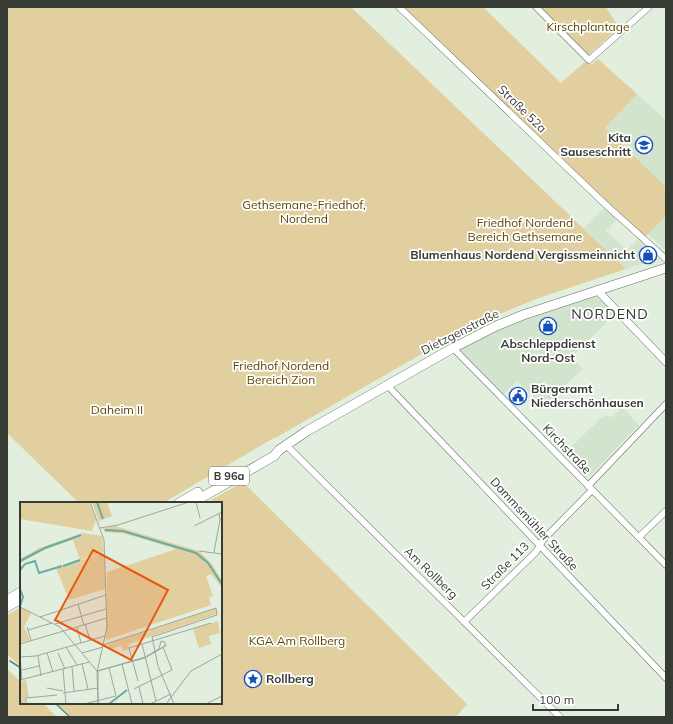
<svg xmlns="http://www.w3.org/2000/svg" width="673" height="724" viewBox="0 0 673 724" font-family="Mulish,sans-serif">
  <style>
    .built { fill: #d2e4cd }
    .green { fill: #e1cfa0 }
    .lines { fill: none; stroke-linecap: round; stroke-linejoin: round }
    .stream { stroke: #568c84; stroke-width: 1.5 }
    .minor-casing { stroke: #657062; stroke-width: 7 }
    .tertiary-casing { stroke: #657062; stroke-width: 8 }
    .primary-casing { stroke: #657062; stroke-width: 10 }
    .minor { stroke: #fff; stroke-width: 6 }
    .tertiary { stroke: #fff; stroke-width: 7 }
    .primary { stroke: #fff; stroke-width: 9 }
    .labels { text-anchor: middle; stroke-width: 3.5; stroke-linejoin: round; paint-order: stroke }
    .shield { fill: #fff; stroke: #727671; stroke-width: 1 }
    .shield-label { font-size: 11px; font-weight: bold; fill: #363b34 }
    .park-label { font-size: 12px; fill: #5c4800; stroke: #fff }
    .street-label { font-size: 12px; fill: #363b34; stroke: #fff }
    .poi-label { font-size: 12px; font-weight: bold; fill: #363b34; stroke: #fff; text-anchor: end }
    .quarter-label { font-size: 14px; letter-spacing: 1px; fill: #363b34; stroke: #fff }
    .inset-river { fill: none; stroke: #64aea7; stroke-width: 2 }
    .inset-road { fill: none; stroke: #9da79b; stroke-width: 1 }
    .view { fill: #e8590c; fill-opacity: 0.15; stroke: #e8590c; stroke-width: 2 }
    .inset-edge { fill: none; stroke: #363b34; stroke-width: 2 }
  </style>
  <rect width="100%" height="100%" fill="#e2efdf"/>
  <path class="built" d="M637,94l29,26v67l-61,-59z
    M605,207l12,12 -11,12 21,19 11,-11 21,20 -33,10 -42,-41z
    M666,216v35l-18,-17z
    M596,295l19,19 -43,43 11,12 -40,37 -26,-25 -14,14 -41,-41 -1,-5 2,-2 49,-23z
    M622,407l17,18 -49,51 -20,-20 5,-5 -4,-4 31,-30 3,-1 7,1z"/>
  <path class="green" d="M7,7h344l275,262 -90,30 -44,18 -39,19 -176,101 -5,2 -109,64h-84l-72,-70z
    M399,7h84l78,76 25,-22 5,4 7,-6 39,35 -32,34 61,59v29l-21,21z
    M542,7h64l13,21 -31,27 -48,-46z
    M243,482l224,222 -11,13h-385l-14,-14h164v-200h-15z
    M21,607v60l-14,-13v-39z
    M7,669l14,13v21h22l14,14h-50z"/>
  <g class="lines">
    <path class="stream" d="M10,661l11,7
      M55,703l15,14"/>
    <defs>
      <path id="minor" d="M399,7l207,198 60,54
        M536,7l53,53 60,-53
        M453,348l213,217
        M387,385l279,293
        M286,445l274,272
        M588,486l78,-82
        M639,537l27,-26
        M464,622l72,-70 7,-12 49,-50"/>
      <path id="tertiary" d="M597,290l69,72"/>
      <path id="primary" d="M179,503l19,-11
        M192,503l82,-47 5,-6 28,-19 146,-83 43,-22 27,-11 143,-47
        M7,600l14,-8
        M7,607l14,-8"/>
    </defs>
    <use href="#minor" class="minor-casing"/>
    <use href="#tertiary" class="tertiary-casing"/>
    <use href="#primary" class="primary-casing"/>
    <use href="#minor" class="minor"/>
    <use href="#tertiary" class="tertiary"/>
    <use href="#primary" class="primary"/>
  </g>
  <defs>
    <symbol id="school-ring" viewBox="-11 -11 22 22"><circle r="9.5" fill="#fff" stroke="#1350bc" stroke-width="1.5"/><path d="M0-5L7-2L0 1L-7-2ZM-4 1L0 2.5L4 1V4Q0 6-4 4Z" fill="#1350bc"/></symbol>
    <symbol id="shop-ring" viewBox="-11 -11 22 22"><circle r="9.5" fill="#fff" stroke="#1350bc" stroke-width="1.5"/><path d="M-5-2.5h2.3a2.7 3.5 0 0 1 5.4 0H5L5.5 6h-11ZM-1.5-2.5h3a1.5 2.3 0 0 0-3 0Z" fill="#1350bc"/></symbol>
    <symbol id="civic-ring" viewBox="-11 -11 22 22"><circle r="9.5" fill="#fff" stroke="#1350bc" stroke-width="1.5"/><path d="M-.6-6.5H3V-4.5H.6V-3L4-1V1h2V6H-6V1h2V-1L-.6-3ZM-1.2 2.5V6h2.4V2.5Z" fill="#1350bc"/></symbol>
    <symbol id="sight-ring" viewBox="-11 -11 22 22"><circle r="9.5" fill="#fff" stroke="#1350bc" stroke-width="1.5"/><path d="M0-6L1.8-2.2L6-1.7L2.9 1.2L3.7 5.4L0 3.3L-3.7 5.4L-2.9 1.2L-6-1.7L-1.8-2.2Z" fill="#1350bc"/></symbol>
  </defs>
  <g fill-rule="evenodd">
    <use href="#school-ring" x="634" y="135" width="20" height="20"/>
    <use href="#shop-ring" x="638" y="245" width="20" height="20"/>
    <use href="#shop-ring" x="538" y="316" width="20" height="20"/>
    <use href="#civic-ring" x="508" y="386" width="20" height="20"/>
    <use href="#sight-ring" x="243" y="669" width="20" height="20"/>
  </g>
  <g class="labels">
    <rect class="shield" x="209" y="467" width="40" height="18" rx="3"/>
    <g class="shield-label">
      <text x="229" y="480">B 96a</text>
    </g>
    <g class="park-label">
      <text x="588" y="31">Kirschplantage</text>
      <text x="304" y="209">Gethsemane-Friedhof,<tspan x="304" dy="14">Nordend</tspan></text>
      <text x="525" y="227">Friedhof Nordend<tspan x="525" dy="14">Bereich Gethsemane</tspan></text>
      <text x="281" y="370">Friedhof Nordend<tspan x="281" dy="14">Bereich Zion</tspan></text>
      <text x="117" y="414">Daheim II</text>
      <text x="297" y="645">KGA Am Rollberg</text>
    </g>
    <g class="street-label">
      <text transform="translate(522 109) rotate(44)" y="4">Straße 52a</text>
      <text transform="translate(460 332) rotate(-27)" y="4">Dietzgenstraße</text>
      <text transform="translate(567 449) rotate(46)" y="4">Kirchstraße</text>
      <text transform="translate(534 524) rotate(47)" y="4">Dammsmühler Straße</text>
      <text transform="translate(505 566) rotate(-45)" y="4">Straße 113</text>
      <text transform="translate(431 573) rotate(44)" y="4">Am Rollberg</text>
    </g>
    <g class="poi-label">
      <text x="631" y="142">Kita<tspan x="631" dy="14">Sauseschritt</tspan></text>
      <text x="635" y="259">Blumenhaus Nordend Vergissmeinnicht</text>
      <text x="548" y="348" text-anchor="middle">Abschleppdienst<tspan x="548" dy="14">Nord-Ost</tspan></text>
      <text x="531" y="393" text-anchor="start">Bürgeramt<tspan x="531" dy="14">Niederschönhausen</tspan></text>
      <text x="266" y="683" text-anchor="start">Rollberg</text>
    </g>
    <g class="quarter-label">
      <text x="610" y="319">NORDEND</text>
    </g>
  </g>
  <g transform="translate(20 502)">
    <rect width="202" height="202" fill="#e2efdf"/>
    <path d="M0,0h69l7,17 -4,12 -72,-12zM72,0h15l5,14 -13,5 1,4zM95,24l84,25 13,13 10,17v7l-11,-14 -5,2 7,20 -4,1 2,8 -105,35 1,-68 69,-23 -50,-15 -22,-2 -1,-4zM63,31l19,3 2,16 -24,8 -7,-20 -27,9 -26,14v-4l19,-11zM84,51l1,36 -36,11 -13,-32zM0,105l11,6 -7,14 6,13 -10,3zM196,106l1,6 -88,30v5l-6,2 -2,-5 -12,4 -1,-6zM198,119l2,12 -11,3 2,8 -12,4 -6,-19zM6,178l3,17 -4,1v5l-5,1v-23z" fill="#e1cfa0"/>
    <path class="inset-river" d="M77,0l6,17M85,28l18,1 73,22 12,10 14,21M0,59l25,-13 36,-13M43,64l17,-6M0,68l5,-6 10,-3 4,12 23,-7M0,87l3,8 -3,9M89,202l18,-14"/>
    <path class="inset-road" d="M70,0l14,38 2,61 1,26 -10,45 1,32M176,0l4,16M174,24l28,-14M80,26l18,-3 71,-23M179,49l23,3M194,50l6,-32 -1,-6M58,102l6,21M0,105l40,20 37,44 48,-13 22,-13M20,115l66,-22M35,122l51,-15M65,122l5,16M7,125l4,13M57,125l4,16M8,128l24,-7M0,142l87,-26M122,142l14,57M83,143l113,-37 1,7 -65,22 6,29 16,38M46,145l11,18M27,151l6,19M38,151l7,16M62,151l21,-6M0,154l2,24M18,154l3,20M0,155l16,-1 69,-20M62,162l6,25M102,162l10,40M52,165l2,24M43,167l3,35M2,168l17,-4M0,178l69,-18M118,179l-9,-33 82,-25M119,185l4,17M27,186l16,3M114,187l38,-19 -9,-23M43,191l35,-5M6,202v-6l31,-3M64,202l32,-8 -7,-28M78,202v-33l47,-14 14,-8 2,-8 4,1v4l-13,7M130,202l21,-10M146,202l25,-33 31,-17M186,202l16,-8"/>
    <path class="view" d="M73,48l75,40 -37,70 -76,-40z"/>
    <rect width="202" height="202" class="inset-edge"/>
  </g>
  <rect width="673" height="724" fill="none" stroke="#363b34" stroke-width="16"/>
  <path d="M533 704v6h85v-6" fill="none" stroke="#363b34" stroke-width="2"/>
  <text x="539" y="704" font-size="12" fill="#363b34" stroke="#ffffff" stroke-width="3" paint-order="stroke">100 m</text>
</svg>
